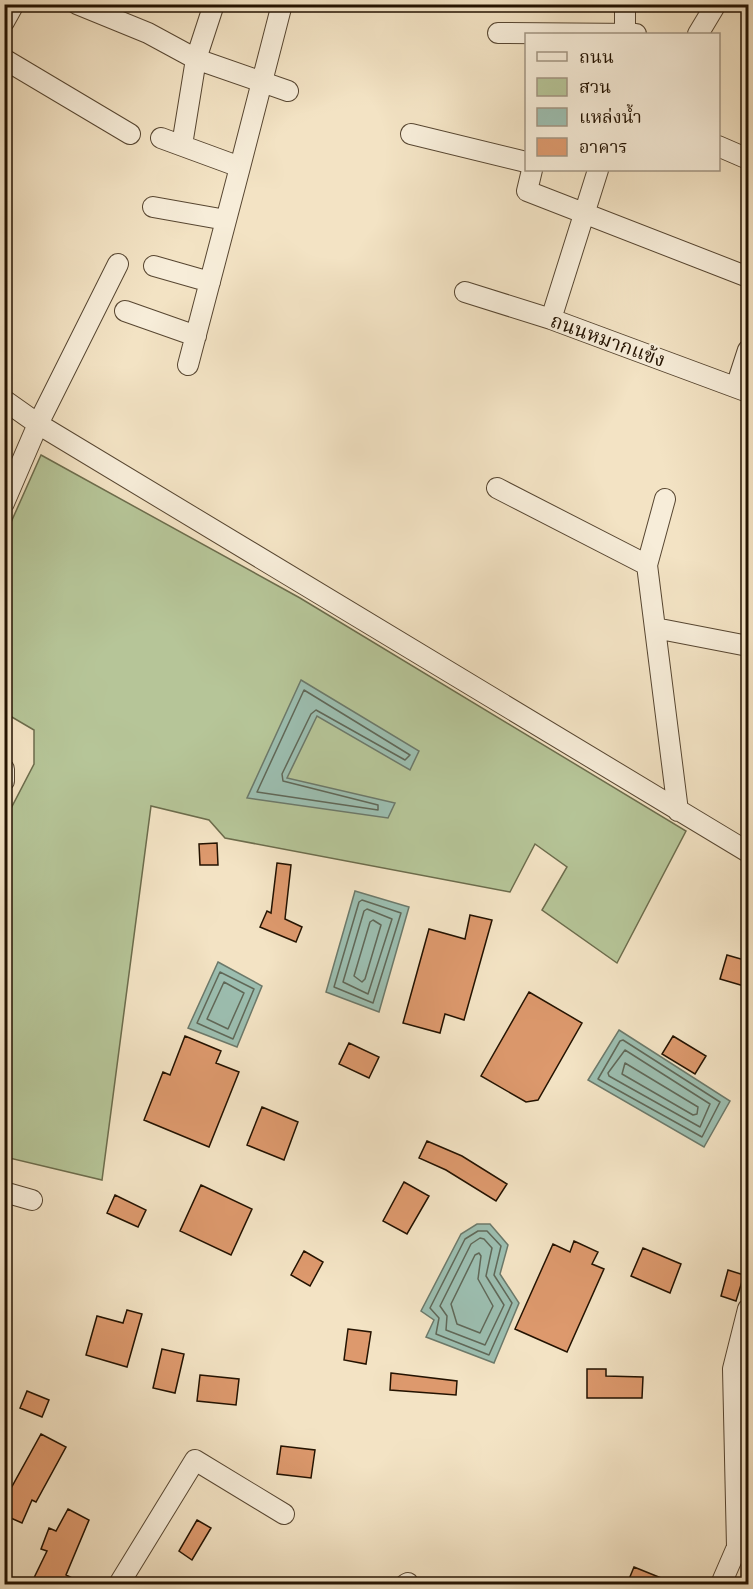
<svg xmlns="http://www.w3.org/2000/svg" width="753" height="1589" viewBox="0 0 753 1589" font-family="'Libre Caslon Text','Noto Serif Thai',serif">
  <style>
    .green { fill: #b6c598; stroke: #6c6c4c; stroke-width: 1.5 }
    .water { fill: #9cbeb0; stroke: #6c796a; stroke-width: 1.5 }
    .lines { fill: none; stroke-linecap: round; stroke-linejoin: round }
    .shore { stroke: #606858; stroke-width: 1.5 }
    .building { fill: #dd996d; stroke: #231200; stroke-width: 1.5 }
    .minor-casing { stroke: #574631; stroke-width: 22 }
    .minor { stroke: #f7edd9; stroke-width: 20 }
    .labels { text-anchor: middle; stroke-width: 4.5; stroke-linejoin: round; paint-order: stroke }
    .street-label { font-size: 20px; fill: #231200; stroke: #f7edd9 }
  </style>
  <rect width="100%" height="100%" fill="#f3e3c4"/>
  <filter id="stains"><feTurbulence type="fractalNoise" baseFrequency=".00333" numOctaves="4"/><feColorMatrix values="0 0 0 0 .2 0 0 0 0 .09 0 0 0 0 .02 0 0 0 .5 -.17"/></filter>
  <radialGradient id="worn" r=".72"><stop offset=".6" stop-color="#630" stop-opacity="0"/><stop offset="1" stop-color="#630" stop-opacity=".3"/></radialGradient>
  <path class="green" d="M41,455l259,143 386,233 -69,132 -75,-53 25,-43 -32,-23 -25,48 -285,-54 -16,-18 -58,-14 -49,374 -97,-23v-337l29,-56v-34l-29,-17 -1,-175z"/>
  <path class="water" d="M301,680l118,71 -9,19 -93,-54 -30,62 108,25 -7,15 -141,-20z
    M355,891l54,16 -30,105 -53,-20z
    M218,962l44,24 -25,61 -49,-19z
    M619,1030l111,71 -26,46 -116,-67z
    M477,1224h13l18,21 -8,29 19,29 -25,60 -68,-26 8,-17 -13,-9 40,-77z"/>
  <g class="lines">
    <path class="shore" d="M304,690l106,65 -5,5 -89,-50 -5,4 -29,60 1,7 95,24v5l-121,-18z
      M362,900l39,13 -28,90 -39,-16 25,-85z
      M367,909l25,10 -24,75 -25,-12 21,-71z
      M373,920l8,5 -16,54 -3,3 -8,-6 16,-54z
      M220,972l34,17 -21,50 -36,-16z
      M224,982l20,11 -16,36 -21,-10z
      M623,1040l97,62 -18,35 -104,-58 22,-38z
      M625,1050l85,54 -10,23 -91,-51 -1,-3z
      M625,1063l73,44 -1,7 -4,1 -71,-41z
      M478,1231h9l14,15 -7,29 18,28 -23,52 -53,-21 3,-16 -9,-10 35,-69z
      M480,1238l4,1 8,9 -6,28 18,29 -19,40 -39,-15 1,-14 -7,-10 31,-62z
      M479,1253l2,3 -3,23 15,27 -13,27 -23,-9 -6,-20 24,-49z"/>
  </g>
  <path class="building" d="M217,843l1,22h-18l-1,-21z
    M277,863l14,2 -6,54 17,8 -6,15 -36,-15 7,-16 4,2z
    M470,915l22,5 -28,100 -19,-6 -5,19 -37,-10 26,-94 36,10z
    M727,955l21,6 -4,25 -24,-7z
    M529,992l53,31 -44,77 -12,2 -45,-26z
    M185,1036l36,15 -5,12 23,9 -30,75 -65,-27 19,-48 7,3z
    M673,1036l33,20 -11,18 -33,-20z
    M349,1043l30,14 -10,21 -30,-14z
    M262,1107l36,15 -14,38 -37,-15z
    M427,1141l35,15 45,28 -11,17 -50,-31 -27,-12z
    M404,1182l25,14 -22,38 -24,-13z
    M201,1185l51,24 -21,46 -51,-24z
    M115,1195l31,15 -8,17 -31,-14z
    M574,1241l24,11 -6,12 12,5 -37,83 -52,-23 38,-85 17,8z
    M643,1248l38,16 -11,29 -39,-17z
    M304,1251l19,11 -13,24 -19,-11z
    M728,1270l16,5 -8,26 -15,-5z
    M127,1310l15,4 -15,53 -41,-12 11,-39 26,7z
    M348,1329l23,3 -5,32 -22,-4z
    M162,1349l22,5 -9,39 -22,-5z
    M587,1369h19v7l37,1 -1,21h-55z
    M391,1373l66,8 -1,14 -66,-5z
    M200,1375l39,4 -3,26 -39,-4z
    M27,1391l22,9 -7,17 -22,-9z
    M41,1434l25,13 -30,55 -4,-2 -10,23 -18,-8v-14z
    M281,1446l34,4 -4,28 -34,-4z
    M68,1509l21,11 -23,55 18,9h-53l16,-33 -6,-2 8,-21 7,3z
    M197,1520l14,8 -19,32 -13,-9z
    M634,1567l42,17h-49z"/>
  <g class="lines">
    <defs>
      <path id="minor" d="M77,4l71,29 48,26 92,32
        M4,22l10,-18
        M498,33l138,1
        M625,34v-30
        M698,34l18,-30
        M4,59l126,75
        M411,134l115,28
        M161,138l79,29 42,-163
        M182,145l14,-86 18,-55
        M718,146l30,13
        M532,170l-5,21 221,86
        M153,207l73,13
        M154,266l56,16
        M465,292l86,27 197,73
        M125,311l71,25
        M551,319l47,-149
        M188,365l52,-198
        M736,387l12,-37
        M4,400l34,24 710,428
        M497,488l150,77
        M665,499l-18,66 31,246
        M4,503l34,-79 80,-160
        M655,628l93,18
        M4,769v12
        M4,1192l28,8
        M119,1584l76,-124 89,54
        M406,1584l2,-1
        M721,1584l16,-37 -4,-178 15,-60"/>
    </defs>
    <use href="#minor" class="minor-casing"/>
    <use href="#minor" class="minor"/>
  </g>
  <g class="labels">
    <g class="street-label">
      <text transform="translate(608 340) rotate(20)" y="7">ถนนหมากแข้ง</text>
    </g>
  </g>
  <rect width="753" height="1589" fill="none" stroke="#f3e3c4" stroke-width="24"/>
  <rect x="6" y="6" width="741" height="1577" fill="none" stroke="#231200" stroke-width="3"/>
  <rect x="12" y="12" width="729" height="1565" fill="none" stroke="#231200" stroke-width="1.5"/>
  <rect x="525" y="33" width="195" height="138" fill="#f7edd9" stroke="#a29582" stroke-width="1.5"/>
  <rect x="537" y="52" width="30" height="9" fill="#f7edd9" stroke="#a29582" stroke-width="1.5"/>
  <text x="579" y="63" font-size="18" fill="#231200">ถนน</text>
  <rect x="537" y="78" width="30" height="18" fill="#b6c598" stroke="#a29582" stroke-width="1.5"/>
  <text x="579" y="93" font-size="18" fill="#231200">สวน</text>
  <rect x="537" y="108" width="30" height="18" fill="#9cbeb0" stroke="#a29582" stroke-width="1.5"/>
  <text x="579" y="123" font-size="18" fill="#231200">แหล่งน้ำ</text>
  <rect x="537" y="138" width="30" height="18" fill="#dd996d" stroke="#a29582" stroke-width="1.5"/>
  <text x="579" y="153" font-size="18" fill="#231200">อาคาร</text>
  <rect width="100%" height="100%" filter="url(#stains)"/>
  <rect width="100%" height="100%" fill="url(#worn)"/>
</svg>
